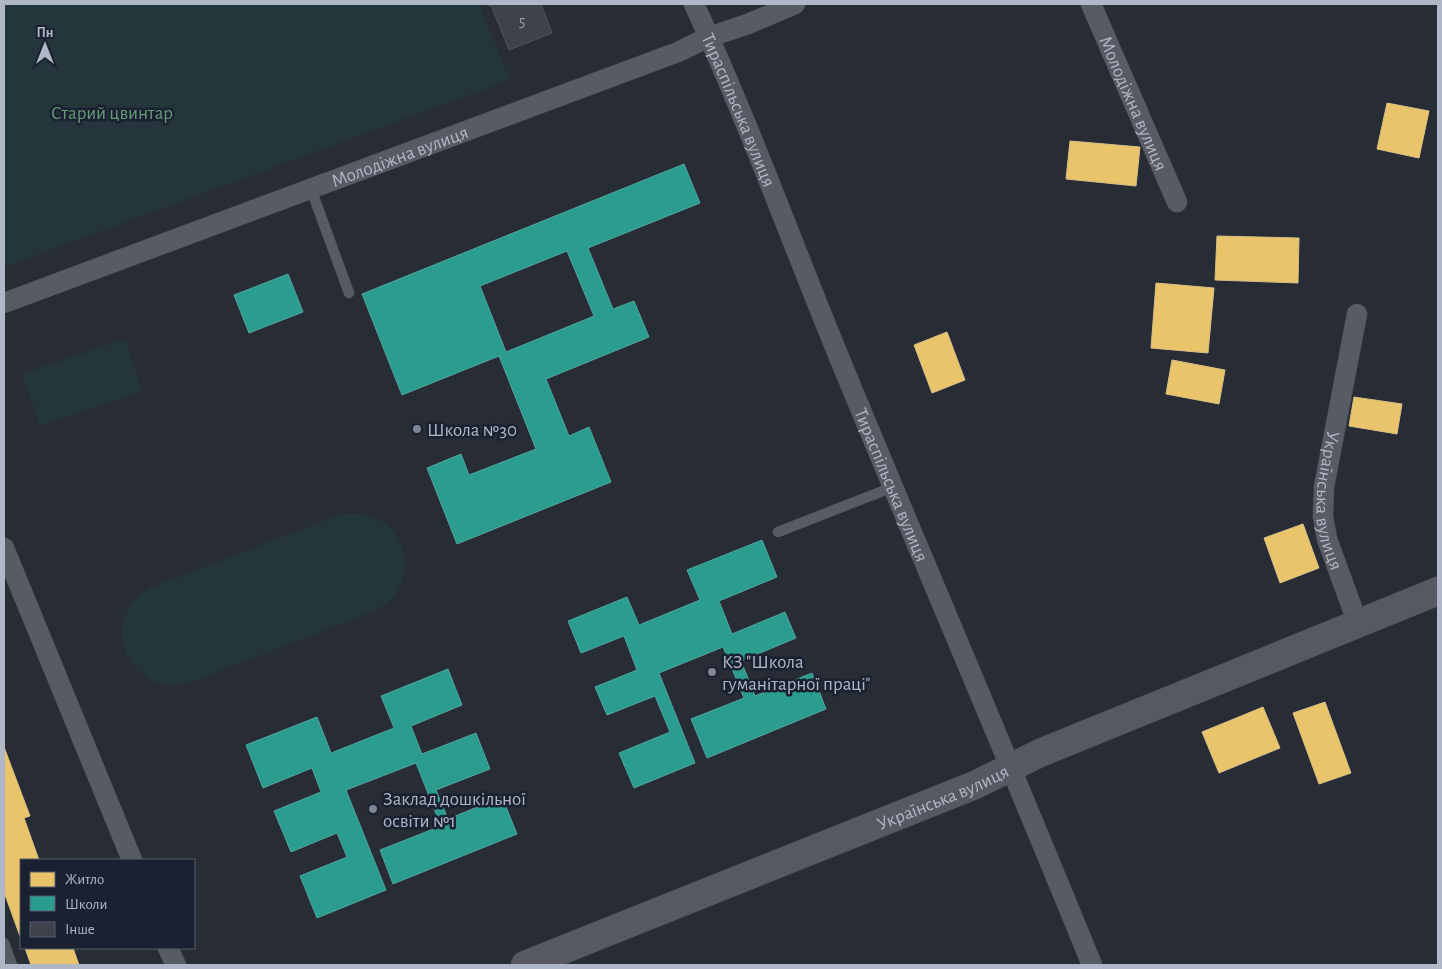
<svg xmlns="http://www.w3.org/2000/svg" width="1442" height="969" viewBox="0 0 1442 969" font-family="'Alegreya Sans',sans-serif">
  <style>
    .green { fill: #24363b }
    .homes { fill: #e9c46a; stroke: #d8c086 }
    .schools { fill: #2a9d8f; stroke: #52a5a0; fill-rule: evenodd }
    .building { fill: #3f424b; stroke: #4f545d }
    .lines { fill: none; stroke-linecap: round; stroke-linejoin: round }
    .lane-casing { stroke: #43474e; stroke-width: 11 }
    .street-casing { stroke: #43474e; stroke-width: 21 }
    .secondary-casing { stroke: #43474e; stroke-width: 29 }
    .lane { stroke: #575b63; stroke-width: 10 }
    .street { stroke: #575b63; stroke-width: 20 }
    .secondary { stroke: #565961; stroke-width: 28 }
    .poi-dot { fill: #808694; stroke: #1a2130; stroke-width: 2 }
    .labels { text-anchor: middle; stroke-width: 5; stroke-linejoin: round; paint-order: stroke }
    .number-label { font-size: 16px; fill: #949aa8 }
    .street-label { font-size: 19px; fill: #b0b7c7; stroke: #1a2130 }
    .park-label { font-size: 19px; fill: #669976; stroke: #1a2130 }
    .poi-label { font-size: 19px; fill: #b0b7c7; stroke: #1a2130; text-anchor: start }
  </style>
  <rect width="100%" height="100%" fill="#272c35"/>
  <path class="green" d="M4,4h475l31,76 -506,187z
    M125,339l17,52 -102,35 -18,-52z
    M349,514c9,0 18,0 27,4 29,13 38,53 18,78 -6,7 -14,12 -22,16l-181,70c-9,2 -18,4 -27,2 -37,-7 -54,-52 -31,-82 6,-7 14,-12 22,-16l181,-70z"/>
  <path class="homes" d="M1387,103l42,8 -10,47 -42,-9z
    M1070,141l70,6 -4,39 -70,-7z
    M1217,236l82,2 -1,45 -83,-3z
    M1156,283l58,5 -6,65 -57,-5z
    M947,332l18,48 -33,13 -18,-48z
    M1172,360l53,10 -6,34 -53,-10z
    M1354,397l48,7 -5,30 -48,-8z
    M1303,524l16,44 -39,15 -16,-45z
    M1325,702l26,71 -32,11 -26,-71z
    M1263,707l17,41 -61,25 -17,-41z
    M4,747l26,69 -6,2 15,42h-18v79l-17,-47z
    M25,948h48l6,17h-48z"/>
  <path class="schools" d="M684,164l16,39 -112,45 25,61 21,-8 15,36 -103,42 23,57 20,-9 22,55 -154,62 -30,-76 34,-14 8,21 67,-26 -37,-93 -97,39 -40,-101zM567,251l27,65 -88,36 -26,-66z
    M288,274l15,38 -54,21 -15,-38z
    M762,540l15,37 -58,24 13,33 53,-22 11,26 -55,23 14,35 57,-23 14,36 -119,49 -16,-39 53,-21 -21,-51 -64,26 36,90 -61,25 -15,-35 51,-21 -15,-36 -48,19 -12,-28 42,-17 -13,-34 -43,17 -13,-32 59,-24 12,28 61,-25 -13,-30z
    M448,669l14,36 -51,21 11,28 54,-21 14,36 -54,21 12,29 54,-22 15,37 -124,50 -13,-34 61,-24 -25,-63 -70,27 40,100 -69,28 -17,-42 47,-19 -10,-24 -46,19 -17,-41 47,-19 -9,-24 -49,20 -17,-43 71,-28 14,36 63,-25 -13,-32z"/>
  <path class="building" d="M487,4h54l11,29 -43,17 -18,-45 -3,1z"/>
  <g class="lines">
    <defs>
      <path id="lane" d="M311,189l38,104
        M778,532l115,-45
        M4,943l8,22"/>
      <g id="street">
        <path id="s1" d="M694,4c54,117 98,239 147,358 83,201 169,401 251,603"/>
        <path id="s2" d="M1091,4l86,198"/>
        <path id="s3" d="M4,303l674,-251 31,-15 39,-13 47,-20"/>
        <path id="s4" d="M1357,314l-33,173 -1,29 4,23 31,85"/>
        <path d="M4,548l128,312"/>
        <path d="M168,948l8,17"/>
      </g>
      <g id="secondary">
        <path id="s5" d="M525,965l450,-180 65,-32 398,-162"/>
      </g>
    </defs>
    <use href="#lane" class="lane-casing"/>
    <use href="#street" class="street-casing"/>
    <use href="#secondary" class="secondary-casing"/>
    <use href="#lane" class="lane"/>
    <use href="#street" class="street"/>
    <use href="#secondary" class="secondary"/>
  </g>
  <g class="poi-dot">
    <circle cx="417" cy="429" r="5"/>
    <circle cx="712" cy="672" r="5"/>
    <circle cx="373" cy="809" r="5"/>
  </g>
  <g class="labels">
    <g class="number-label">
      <text x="522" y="26">5</text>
    </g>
    <g class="street-label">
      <text dy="7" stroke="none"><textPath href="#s2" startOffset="108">Молодіжна вулиця</textPath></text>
      <text dy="7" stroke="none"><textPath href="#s1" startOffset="115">Тираспільська вулиця</textPath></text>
      <text dy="7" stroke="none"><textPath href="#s3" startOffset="422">Молодіжна вулиця</textPath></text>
      <text dy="7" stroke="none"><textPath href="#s1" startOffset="520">Тираспільська вулиця</textPath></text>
      <text dy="7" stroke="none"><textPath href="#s4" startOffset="190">Українська вулиця</textPath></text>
      <text dy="7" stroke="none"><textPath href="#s5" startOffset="450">Українська вулиця</textPath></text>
    </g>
    <g class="park-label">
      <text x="112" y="119">Старий цвинтар</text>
    </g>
    <g class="poi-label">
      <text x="427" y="436">Школа №30</text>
      <text x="722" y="668">КЗ "Школа<tspan x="722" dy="22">гуманітарної праці"</tspan></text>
      <text x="383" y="805">Заклад дошкільної<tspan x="383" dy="22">освіти №1</tspan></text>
    </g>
  </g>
  <rect width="1442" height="969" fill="none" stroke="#b0b7c7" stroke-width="10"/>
  <rect x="20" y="859" width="175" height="90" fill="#1a2130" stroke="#565d6c"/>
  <rect x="30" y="872" width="25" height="15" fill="#e9c46a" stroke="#565d6c"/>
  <text x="65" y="884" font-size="15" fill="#b0b7c7">Житло</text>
  <rect x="30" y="896" width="25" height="15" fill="#2a9d8f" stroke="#565d6c"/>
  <text x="65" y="909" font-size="15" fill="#b0b7c7">Школи</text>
  <rect x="30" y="922" width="25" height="15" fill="#3f424b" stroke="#565d6c"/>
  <text x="65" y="934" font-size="15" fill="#b0b7c7">Інше</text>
  <g transform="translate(45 45)" stroke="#1a2130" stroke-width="4" paint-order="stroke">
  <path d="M0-4L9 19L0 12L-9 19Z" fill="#b0b7c7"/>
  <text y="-8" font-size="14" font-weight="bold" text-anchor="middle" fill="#b0b7c7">Пн</text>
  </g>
</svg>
